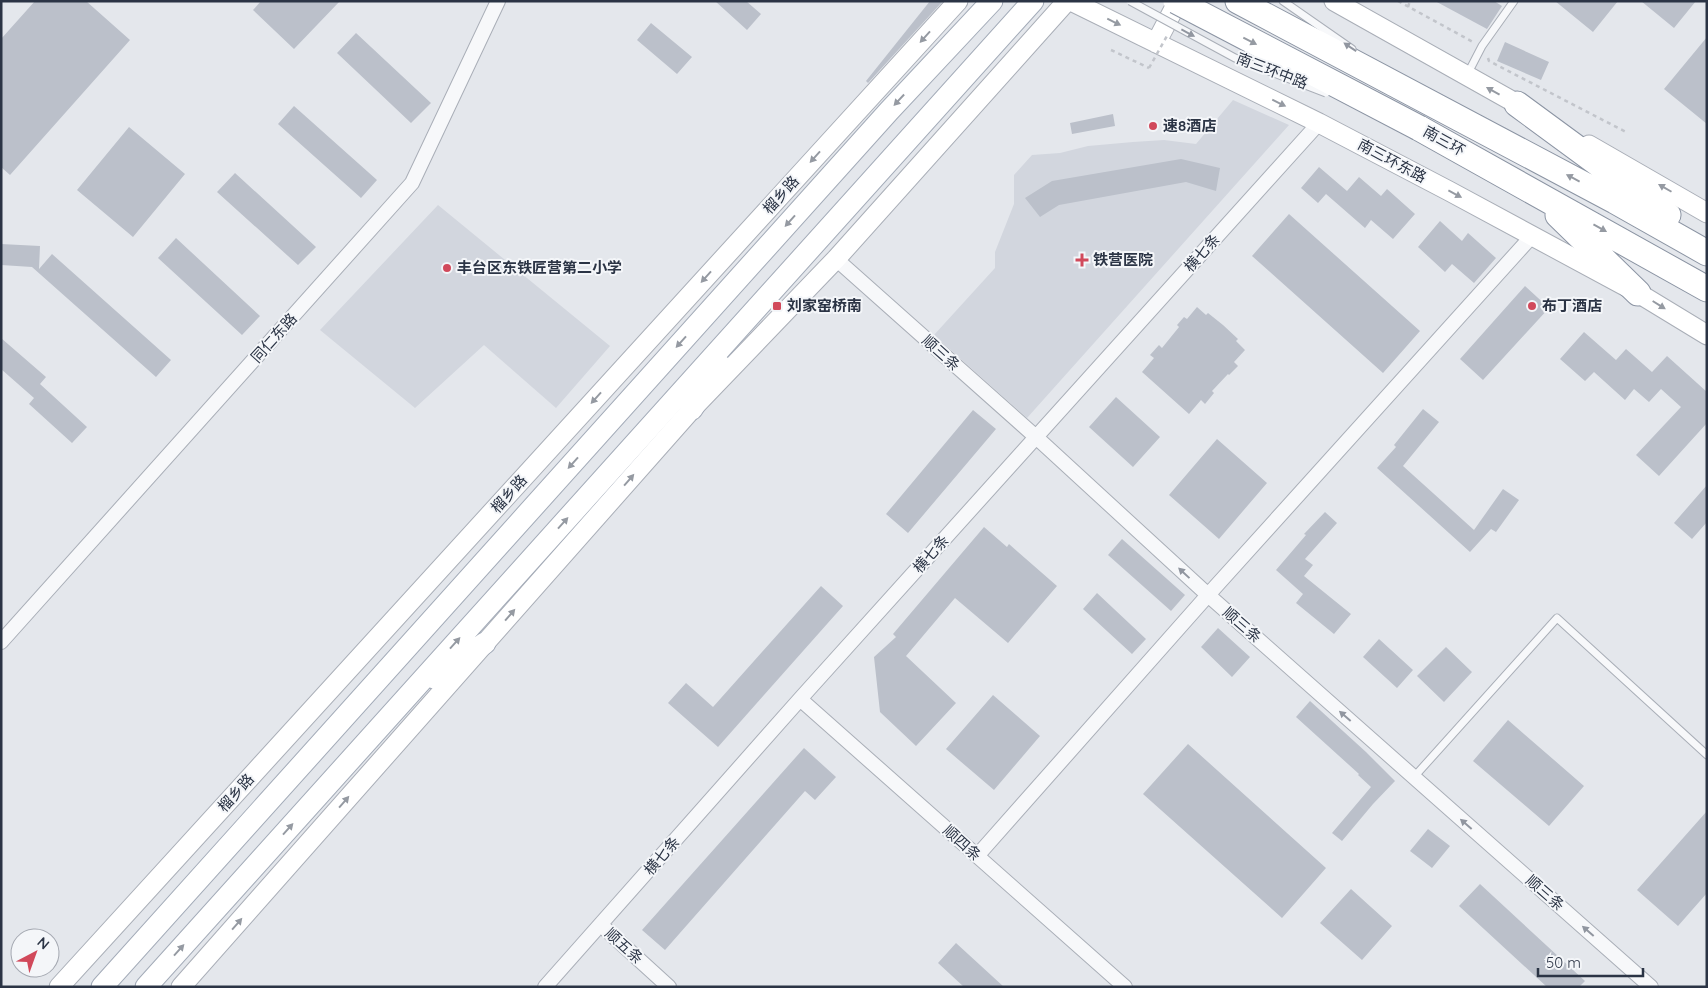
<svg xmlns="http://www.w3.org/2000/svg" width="1708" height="988" viewBox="0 0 1708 988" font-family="Quicksand,'Noto Sans SC',sans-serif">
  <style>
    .built { fill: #d2d6de }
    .building { fill: #bbc0ca }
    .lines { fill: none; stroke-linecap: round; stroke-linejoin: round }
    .lane-casing { stroke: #a9aeb7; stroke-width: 9 }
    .street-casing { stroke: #a9aeb7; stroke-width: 16 }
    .secondary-casing { stroke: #a9aeb7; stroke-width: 21 }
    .primary-casing { stroke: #a3abb8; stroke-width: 23 }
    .highway-casing { stroke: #8b94a3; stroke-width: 27 }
    .path { stroke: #c2c5cb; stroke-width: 2.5; stroke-dasharray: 4 4; stroke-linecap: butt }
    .lane { stroke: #f7f8fa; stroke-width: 7 }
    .street { stroke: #f7f8fa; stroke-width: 14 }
    .secondary { stroke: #fff; stroke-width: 19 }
    .primary { stroke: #fff; stroke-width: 21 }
    .highway { stroke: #fff; stroke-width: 25 }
    .lane-bridge-casing { stroke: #a9aeb7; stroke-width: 9; stroke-linecap: butt }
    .highway-bridge-casing { stroke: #8b94a3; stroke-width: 27; stroke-linecap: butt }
    .path-bridge { stroke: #c2c5cb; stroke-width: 2.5; stroke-dasharray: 4 4; stroke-linecap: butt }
    .lane-bridge { stroke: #f7f8fa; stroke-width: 7 }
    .highway-bridge { stroke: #fff; stroke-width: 25 }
    .oneway { fill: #959aa2 }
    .oneway2 { fill: #9196a0 }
    .poi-dot { fill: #d1495b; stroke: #f4f6f9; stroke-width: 2 }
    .labels { text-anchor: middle; stroke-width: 4; stroke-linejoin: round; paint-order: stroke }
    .street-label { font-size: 15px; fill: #2b3445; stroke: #f4f6f9 }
    .poi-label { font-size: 15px; font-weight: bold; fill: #2b3445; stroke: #f4f6f9; text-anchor: start }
  </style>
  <rect width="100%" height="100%" fill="#e4e7ec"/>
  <path class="built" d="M1233,100l56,25 -262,293 -93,-83 61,-67v-16l19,-48v-29l18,-20 28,-2 28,-7 45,-4 31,-2 32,4z
    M438,205l172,141 -54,62 -72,-63 -69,63 -95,-78z"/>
  <path class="building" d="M35,1h51l44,39 -120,135 -9,-8v-128z
    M261,1h79l-46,48 -41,-39z
    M715,1h31l15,13 -14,16z
    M930,1h13l-75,82 -2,-2z
    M1435,1h59l8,5 -15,23z
    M1555,1h63l-25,31z
    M1641,1h55l-22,27z
    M651,23l41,34 -15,17 -40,-34z
    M356,33l75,70 -20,20 -74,-70z
    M1707,37v87l-43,-35z
    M1505,42l44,20 -8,18 -44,-19z
    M294,106l83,74 -16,18 -83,-74z
    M1113,114l2,12 -43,8 -2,-11z
    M129,127l56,47 -52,63 -56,-47z
    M1181,159l39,9 -4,23 -30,-9 -127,23 -19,12 -15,-19 27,-17z
    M1319,167l28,24 12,-14 22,19 6,-7 28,25 -22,25 -22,-19 -6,8 -39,-34 -8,9 -17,-15z
    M235,173l81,74 -18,18 -81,-73z
    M1289,214l131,117 -37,42 -131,-117z
    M1440,221l22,20 6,-8 28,25 -22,25 -22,-19 -7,8 -27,-25z
    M176,238l84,78 -18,19 -84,-77z
    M1,244l39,2 -1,23 13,-15 119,106 -15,17 -124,-110 -31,-2z
    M1525,286l24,22 -66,72 -23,-21z
    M1197,307l9,8 2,-2 15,12 15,14 -2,2 9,9 -11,12 4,4 -9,9 -1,-1 -16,17 2,2 -9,11 -4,-4 -12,14 -47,-42 12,-14 -4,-3 9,-10 3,3 17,-21 -2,-2 7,-8 3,2z
    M1584,332l32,28 10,-11 26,23 15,-16 40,36v31l-48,53 -23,-21 45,-48 -20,-18 -12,13 -15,-13 -9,11 -31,-28 -9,9 -25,-22z
    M1,338l45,39 -6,7 47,43 -15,16 -43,-39 5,-6 -33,-29z
    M1116,397l44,40 -27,30 -44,-40z
    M1423,409l16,13 -36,44 71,64 29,-41 16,11 -23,32 -5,-3 -21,23 -93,-84 19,-21 -2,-2z
    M973,410l23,19 -88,104 -22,-19z
    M1217,439l50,44 -48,56 -50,-44z
    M1707,485v37l-15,17 -18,-16z
    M1325,512l12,11 -32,36 8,6 -9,11 47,38 -17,20 -38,-31 7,-9 -27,-24 30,-35 -2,-1z
    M984,527l23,20 2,-3 48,42 -49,57 -53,-45 -49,58 50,47 -40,43 -36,-34 -6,-55 22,-20 -3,-3z
    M1122,539l63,56 -14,16 -63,-56z
    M821,586l22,20 -125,141 -50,-44 18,-20 27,24z
    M1097,593l49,46 -14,15 -49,-45z
    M1218,628l32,29 -18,20 -31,-30z
    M1379,639l34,31 -16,18 -34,-31z
    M1446,647l26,25 -28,30 -27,-26z
    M993,695l47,41 -46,54 -48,-41z
    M1310,701l56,51 29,29 -22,23 -31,37 -10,-8 39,-46 -13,-12 1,-1 -63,-57z
    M1508,720l76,66 -35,40 -76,-65z
    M1188,744l138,124 -44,50 -139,-124z
    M804,748l32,29 -21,23 -10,-9 -140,159 -23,-20z
    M1707,811v82l-29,33 -41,-36z
    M1428,829l22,17 -18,22 -22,-17z
    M1480,884l105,97 -6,6h-32l-88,-81z
    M1351,889l41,37 -30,34 -42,-37z
    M956,943l48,44h-40l-26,-24z"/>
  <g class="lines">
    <defs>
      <path id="lane" d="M1283,1l69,48
        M1467,75l15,-29 32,-45
        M1414,777l143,-159 150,137"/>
      <path id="street" d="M836,259l200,178 172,158 443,392
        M1,642l411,-459 86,-182
        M800,699l325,288
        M977,856l231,-261 324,-359
        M601,925l68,62
        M545,987l255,-288 519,-576"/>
      <path id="secondary" d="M1071,1l248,122 130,68 189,102 69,42
        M1334,1l194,109
        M1156,43l22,-42
        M1589,145l118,68
        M59,987l899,-986
        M181,987l511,-578 144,-150 231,-258"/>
      <path id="primary" d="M692,409l27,-45
        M434,678l51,-35
        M102,987l787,-876 103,-110
        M146,987l887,-986"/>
      <path id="highway" d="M1238,1l377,200 92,52
        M1517,104l151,111
        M1419,128l288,161
        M1558,215l80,78"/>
    </defs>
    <use href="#lane" class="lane-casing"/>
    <use href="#street" class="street-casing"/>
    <use href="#secondary" class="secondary-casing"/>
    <use href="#primary" class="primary-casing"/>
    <use href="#highway" class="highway-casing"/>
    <path class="path" d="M1398,1l75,41
      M1408,7l2,-6
      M1111,50l38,18
      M1488,58l1,3 137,71"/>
    <use href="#lane" class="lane"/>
    <use href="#street" class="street"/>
    <use href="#secondary" class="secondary"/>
    <use href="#primary" class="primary"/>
    <use href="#highway" class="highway"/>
    <defs>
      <path id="lane-bridge" d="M1130,1l105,57 91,35"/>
      <path id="highway-bridge" d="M1176,1l243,127"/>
    </defs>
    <use href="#lane-bridge" class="lane-bridge-casing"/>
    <use href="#highway-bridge" class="highway-bridge-casing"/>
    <path class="path-bridge" d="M1149,68l19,-34"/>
    <use href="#lane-bridge" class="lane-bridge"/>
    <use href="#highway-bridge" class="highway-bridge"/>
  </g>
  <defs><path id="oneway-solid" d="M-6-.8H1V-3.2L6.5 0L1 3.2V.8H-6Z" transform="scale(1.25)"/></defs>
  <g class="oneway">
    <use href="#oneway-solid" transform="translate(1114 22) rotate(26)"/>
    <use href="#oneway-solid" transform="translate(925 37) rotate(132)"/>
    <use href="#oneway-solid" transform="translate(1250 41) rotate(27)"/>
    <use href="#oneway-solid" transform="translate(1493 91) rotate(-151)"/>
    <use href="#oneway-solid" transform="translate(899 100) rotate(133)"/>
    <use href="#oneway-solid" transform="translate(1279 103) rotate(26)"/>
    <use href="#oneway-solid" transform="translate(815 157) rotate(132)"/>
    <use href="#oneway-solid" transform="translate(1573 178) rotate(-152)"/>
    <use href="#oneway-solid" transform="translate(1665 188) rotate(-150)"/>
    <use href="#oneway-solid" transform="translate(1455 194) rotate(28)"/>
    <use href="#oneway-solid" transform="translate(790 221) rotate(132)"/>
    <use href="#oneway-solid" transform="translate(1600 228) rotate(29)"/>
    <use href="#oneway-solid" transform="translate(706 277) rotate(132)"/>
    <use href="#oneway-solid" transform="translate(1659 305) rotate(32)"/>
    <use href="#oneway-solid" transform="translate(681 342) rotate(132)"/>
    <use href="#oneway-solid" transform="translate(596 398) rotate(132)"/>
    <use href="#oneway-solid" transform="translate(573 463) rotate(132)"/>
    <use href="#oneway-solid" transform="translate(629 480) rotate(-49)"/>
    <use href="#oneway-solid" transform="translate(563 523) rotate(-48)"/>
    <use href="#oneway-solid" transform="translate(510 615) rotate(-49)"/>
    <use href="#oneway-solid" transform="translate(455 643) rotate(-48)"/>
    <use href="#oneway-solid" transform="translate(344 802) rotate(-49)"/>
    <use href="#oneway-solid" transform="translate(288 829) rotate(-48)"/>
    <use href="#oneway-solid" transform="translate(237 924) rotate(-49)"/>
    <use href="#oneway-solid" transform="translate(179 950) rotate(-48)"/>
  </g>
  <g class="oneway2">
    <use href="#oneway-solid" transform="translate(1188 33) rotate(28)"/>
    <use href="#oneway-solid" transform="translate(1350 47) rotate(-146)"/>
    <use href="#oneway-solid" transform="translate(1184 573) rotate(-137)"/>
    <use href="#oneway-solid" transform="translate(1345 716) rotate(-139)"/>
    <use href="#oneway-solid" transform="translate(1466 824) rotate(-139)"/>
    <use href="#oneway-solid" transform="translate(1588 931) rotate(-139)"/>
  </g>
  <g class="poi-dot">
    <circle cx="1153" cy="126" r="5"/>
    <path d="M1079.5 252.5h5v5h5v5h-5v5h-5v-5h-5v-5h5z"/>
    <circle cx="447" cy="268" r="5"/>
    <rect x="772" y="301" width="10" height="10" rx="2.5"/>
    <circle cx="1532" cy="306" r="5"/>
  </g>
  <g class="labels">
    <g class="street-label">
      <text transform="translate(1272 71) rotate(21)" y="5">南三环中路</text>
      <text transform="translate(1444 141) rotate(29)" y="5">南三环</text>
      <text transform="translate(1392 161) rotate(28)" y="5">南三环东路</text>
      <text transform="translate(781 195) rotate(-48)" y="5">榴乡路</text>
      <text transform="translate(1202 253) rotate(-48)" y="5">横七条</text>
      <text transform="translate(274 338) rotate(-48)" y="5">同仁东路</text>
      <text transform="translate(941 353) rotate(42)" y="5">顺三条</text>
      <text transform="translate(509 494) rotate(-48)" y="5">榴乡路</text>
      <text transform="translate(931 554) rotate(-48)" y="5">横七条</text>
      <text transform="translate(1242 625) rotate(41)" y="5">顺三条</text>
      <text transform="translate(236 793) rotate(-48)" y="5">榴乡路</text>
      <text transform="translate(962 843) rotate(42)" y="5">顺四条</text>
      <text transform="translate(662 856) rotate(-49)" y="5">横七条</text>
      <text transform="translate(1545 893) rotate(41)" y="5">顺三条</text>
      <text transform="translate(624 946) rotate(42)" y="5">顺五条</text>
    </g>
    <g class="poi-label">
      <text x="1163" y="131">速8酒店</text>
      <text x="1093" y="265">铁营医院</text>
      <text x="457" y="273">丰台区东铁匠营第二小学</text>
      <text x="787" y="311">刘家窑桥南</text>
      <text x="1542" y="311">布丁酒店</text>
    </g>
  </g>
  <rect width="1708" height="988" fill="none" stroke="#2b3445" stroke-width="5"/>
  <g transform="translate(35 953) rotate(41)"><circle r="24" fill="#f4f6f9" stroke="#a4a8b1"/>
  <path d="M0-4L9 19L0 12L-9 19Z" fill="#d1495b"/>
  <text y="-8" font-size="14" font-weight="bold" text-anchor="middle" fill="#2b3445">N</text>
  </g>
  <path d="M1538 968v8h105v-8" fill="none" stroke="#2b3445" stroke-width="2.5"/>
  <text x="1546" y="968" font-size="15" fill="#2b3445" stroke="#f4f6f9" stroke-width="4" paint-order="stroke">50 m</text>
</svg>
